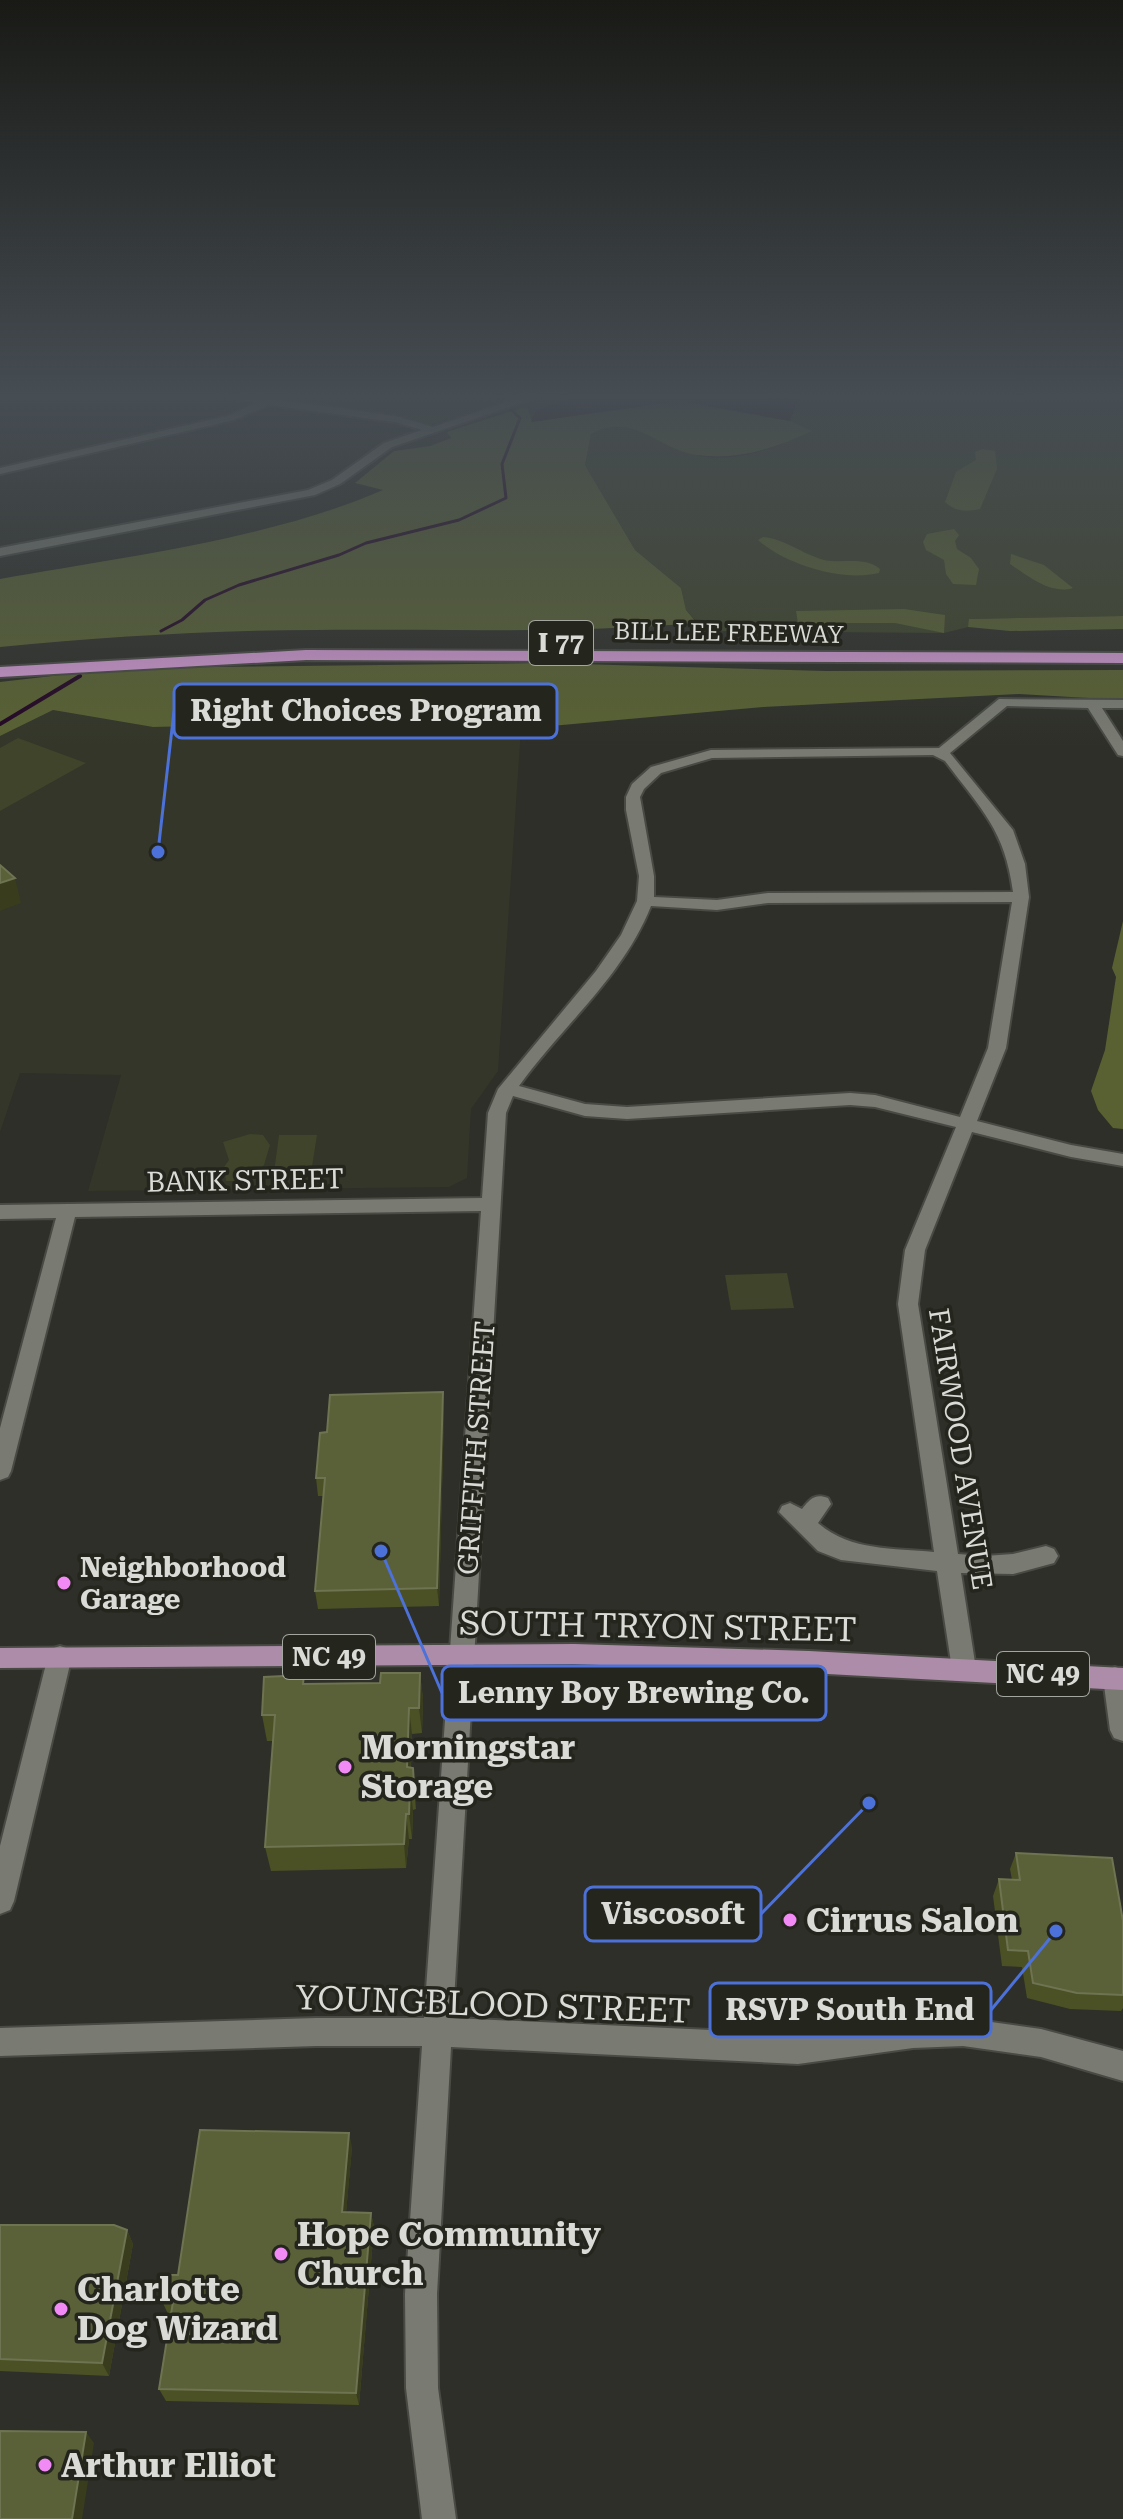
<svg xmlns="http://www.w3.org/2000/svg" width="1123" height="2519" viewBox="0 0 1123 2519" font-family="'Roboto Serif',serif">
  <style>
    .built { fill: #333628 }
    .green { fill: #3f442a }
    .forest { fill: #596132 }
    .water { fill: #230624 }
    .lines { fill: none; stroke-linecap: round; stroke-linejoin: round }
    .stream-far1 { stroke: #230624; stroke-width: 3 }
    .stream { stroke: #230624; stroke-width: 4 }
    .minor-casing { stroke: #494a44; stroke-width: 4 }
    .major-casing { stroke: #494a44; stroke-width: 4 }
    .highway-casing { stroke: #494a44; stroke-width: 4 }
    .minor { fill: #797b72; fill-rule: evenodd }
    .major { fill: #ad8caa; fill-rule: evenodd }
    .highway { fill: #cf98cf; fill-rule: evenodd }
    .wall { fill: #4b5125 }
    .shaded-wall { fill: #393d1e }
    .building { fill: #5a6038; stroke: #6e7351; stroke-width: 2 }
    .poi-dot { fill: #f18af4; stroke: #24261e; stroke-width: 3 }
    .labels { text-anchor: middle; stroke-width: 7; stroke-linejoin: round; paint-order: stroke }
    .far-street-label { font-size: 24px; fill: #dadbd6; stroke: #24261e }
    .shield { fill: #24261e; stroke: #a3a59f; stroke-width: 2 }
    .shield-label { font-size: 26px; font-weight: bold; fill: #dadbd6 }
    .street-label { font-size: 28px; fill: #dadbd6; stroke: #24261e }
    .poi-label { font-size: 28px; font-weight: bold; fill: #dadbd6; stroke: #24261e; text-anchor: start }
    .near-street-label { font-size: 34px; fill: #dadbd6; stroke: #24261e }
    .near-poi-label { font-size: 34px; font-weight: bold; fill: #dadbd6; stroke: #24261e; text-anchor: start }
    .leader { fill: none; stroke: #4c71d8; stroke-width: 3 }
    .callout-dot { fill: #4c71d8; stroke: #24261e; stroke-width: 3 }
    .callout { fill: #24261e; stroke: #4c71d8; stroke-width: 3 }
    .callout-label { font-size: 30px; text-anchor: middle; font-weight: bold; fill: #dadbd6 }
  </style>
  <rect width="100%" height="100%" fill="#2e2f28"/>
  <path class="built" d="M411,691l111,23 -24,357 -27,38 -4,69 -18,9 -361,4 33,-116 -101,-2 -20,59v-396l53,-26 100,17 46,-1 82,9 63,-8 28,-35z"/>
  <path class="green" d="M241,395h285l-94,29 -48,-10z
    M800,395h323v221l-153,3 -2,8 -24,6 -239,-2 -19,-21 -5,-22 -46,-38 -50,-85 6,-31c41,-22 67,12 105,21 38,9 81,-7 115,-24l-21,-10z
    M18,738l68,25 -86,48v-63z
    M250,1134l13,1 7,10 -6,20 -15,16h-23l-2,-14 5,-7 -6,-18z
    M279,1135h38l-6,38 -37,-1z
    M787,1273l7,35 -63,2 -6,-35z"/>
  <path class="forest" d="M680,401l110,20 22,10c-36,17 -75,30 -115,24 -40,-6 -63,-44 -106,-21l-6,31 50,85 46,38 5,22 11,13c-130,11 -253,6 -382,7 -105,0 -211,7 -315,17v-68c122,-22 271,-40 383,-89l-28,-7 39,-32 36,-5 21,-8 -4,-6 80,-26 5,16z
    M982,449l13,2 2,18 -17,40c-14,3 -24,3 -35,-7l11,-30 20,-12 -1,-8z
    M954,529l5,6 -4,6 2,8 14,9 8,11 -3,16 -23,-1 -7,-10 -2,-14 -18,-10 -3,-8 4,-8z
    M763,537c22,2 39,17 61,23 19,4 40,-4 56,9l-1,4c-37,9 -93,-8 -121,-33z
    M1011,554l33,11 29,23c-23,7 -45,-12 -63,-24z
    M904,609l41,6 -1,18 -49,-10h-97l-2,-12z
    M1123,616v13l-113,2 -42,-4 1,-8z
    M544,663l282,8 297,-1v30l-104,-6 -256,13 -212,19c-43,-14 -93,-33 -142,-35 -46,-2 -96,4 -142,12l5,29 -73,-6 -46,1 -100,-17 -53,26v-54l121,-14z
    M1123,921v208l-10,-1 -15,-18 -7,-19 14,-41 11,-73 -4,-9z"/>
  <path class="water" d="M576,395h224l-10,26 -110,-20 -149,21 4,-11z"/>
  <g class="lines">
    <path class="stream-far1" d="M494,395l6,5
      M161,631l21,-11 23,-20 34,-15 100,-30 27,-12 93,-23 47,-22 -4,-34 18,-46 -10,-9"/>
    <path class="stream" d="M0,724l80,-48"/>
    <defs>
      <path id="minor" d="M213,395h31l152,21 37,11 94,-32h17l-152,52 -52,37 -25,11 -315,61v-8l308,-58 24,-10 52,-37 38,-13 -27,-8 -126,-17 -35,15 -234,54v-6l227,-52 29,-13z
        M999,699l124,1v8h-21l21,33v15l-5,-1 -30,-47 -81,-2 -57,47 63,77 12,34 4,33 -23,151 -29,73 94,24 52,9v12l-52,-9 -99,-25 -47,118 -7,54 40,250 27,2 28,-2 33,-8 8,3 4,7 -4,7 -41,11 -52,-1 15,96 -3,7 -9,4 -9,-4 -3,-7 -15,-98 -96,-11 -23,-9 -39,-39 3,-6 8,-3 12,6c8,-10 13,-16 26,-11l3,6 -13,19c32,28 75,25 116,29l-36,-248 7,-54 51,-123 -81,-20 -25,-2 -223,14 -42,-3 -72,-20 -7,17 -53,905 345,16 115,-14 50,-2 78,11 82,22v30l-82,-24 -78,-11 -50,2 -115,16 -347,-17 -14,247 1,94 18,131h-34l-16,-131 -1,-94 17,-248h-106l-316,10v-28l316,-10h108l57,-807 -406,6 -64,254 -3,6 -8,3v-52l56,-210 -56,1v-14l482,-7 6,-85 10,-24 98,-118 25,-36 16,-34 2,-25 -13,-66v-13l6,-13 19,-17 60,-17 228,-2zM933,755l12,6c36,48 60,69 68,131l-245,1 -51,7 -63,-3v-21l-14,-79 4,-8 17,-16 51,-15zM1012,902l-24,146 -28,69 -85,-22 -25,-2 -223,14 -42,-3 -66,-18c43,-60 104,-109 132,-180l66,4 51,-7z
        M60,1646l9,3 3,7 -58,245 -4,9 -10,4v-68l48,-190 3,-7z
        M1115,1667l8,3v71l-9,-3 -4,-8 -7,-52 3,-8z"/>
      <path id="major" d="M574,1644l235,7 314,17v22l-314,-17 -235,-9 -574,4v-20z"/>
      <path id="highway" d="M306,650l817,3v10l-817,-3 -306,17v-10z"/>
    </defs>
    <use href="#minor" class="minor-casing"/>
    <use href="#major" class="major-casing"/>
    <use href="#highway" class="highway-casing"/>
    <use href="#minor" class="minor"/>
    <use href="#major" class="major"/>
    <use href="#highway" class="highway"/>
  </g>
  <path class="wall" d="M444,1411l-5,195 -121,3 -3,-18 8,-95h-5l-2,-18 11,-46z
    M420,1673l3,26 -1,34 -10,1 -1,34h2l3,41 -3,1 -1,29h-3l-3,29 -135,3 -6,-24 8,-106h-6l-5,-26 44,-31 74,-1z
    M1016,1853l107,68v87l-2,3 -51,-2 -43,-11 -5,-31 -20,-1 -9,-70 6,-17 13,1 -2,-11z
    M352,2147l-6,65 25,1 3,14 -15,178 -193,-4 -7,-12 12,-75h-3l-6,-13 16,-26z
    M0,2225l127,5 6,14 -24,132 -109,-5z"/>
  <path class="shaded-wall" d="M15,878l6,25 -21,8v-28z
    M443,1392l1,19 -5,195 -2,-18z
    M420,1673l3,26 -1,34 -3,-25z
    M409,1708l3,26 -2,51 3,25 -1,29 -3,-25 -2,-47z
    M413,1768l3,25v16l-2,-24z
    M406,1814l3,25 -3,29 -2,-24z
    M349,2133l3,14 -7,79 -3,-14z
    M371,2213l3,14 -15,178 -3,-12z
    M127,2230l6,14 -24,132 -7,-13z
    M86,2432l8,11 -12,76h-10z"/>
  <path class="building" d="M0,865l15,13 -15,5z
    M443,1392l-6,196 -122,3 10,-113h-9l4,-45 7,-1 3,-37z
    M381,1673h39l-1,35h-10l-2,59 6,1 1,17h-4l-1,29h-3l-2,30 -139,3 10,-132h-13l2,-38 40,-2 -1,9 77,-1z
    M1016,1853l96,5 11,63v74l-46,-2 -44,-10 -5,-32 -20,-1 -9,-71 21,1z
    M200,2130l149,3 -7,79 29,1 -15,180 -197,-4 14,-87 -11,-1 4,-26h12z
    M0,2225h114l13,5 -25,133 -102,-4z
    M0,2431l86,1 -14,87h-72z"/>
  <linearGradient id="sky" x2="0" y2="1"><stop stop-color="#191a16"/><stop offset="0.53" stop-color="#464d53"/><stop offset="1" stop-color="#464d53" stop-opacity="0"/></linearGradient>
  <rect width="1123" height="748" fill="url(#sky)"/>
  <g class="poi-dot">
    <circle cx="64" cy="1583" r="8"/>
    <circle cx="345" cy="1767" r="8"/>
    <circle cx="790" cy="1920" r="8"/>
    <circle cx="281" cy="2254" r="8"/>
    <circle cx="61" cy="2309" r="8"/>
    <circle cx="45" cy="2465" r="8"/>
  </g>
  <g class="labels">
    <g class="far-street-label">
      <text transform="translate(729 633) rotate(1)" y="8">BILL LEE FREEWAY</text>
    </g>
    <g class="shield">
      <rect x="529" y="621" width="64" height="44" rx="6"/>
      <rect x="283" y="1635" width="92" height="44" rx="6"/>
      <rect x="997" y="1652" width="92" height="44" rx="6"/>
    </g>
    <g class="shield-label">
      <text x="561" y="652">I 77</text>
      <text x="329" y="1666">NC 49</text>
      <text x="1043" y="1683">NC 49</text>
    </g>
    <g class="street-label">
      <text transform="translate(245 1180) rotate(-1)" y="10">BANK STREET</text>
      <text transform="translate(476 1448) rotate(-86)" y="10">GRIFFITH STREET</text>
      <text transform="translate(961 1449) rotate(81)" y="10">FAIRWOOD AVENUE</text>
    </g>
    <g class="poi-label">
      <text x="80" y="1577">Neighborhood<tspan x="80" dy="32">Garage</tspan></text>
    </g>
    <g class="near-street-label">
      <text transform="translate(658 1626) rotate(1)" y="12">SOUTH TRYON STREET</text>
      <text transform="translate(493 2004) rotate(2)" y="12">YOUNGBLOOD STREET</text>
    </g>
    <g class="near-poi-label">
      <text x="361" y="1759">Morningstar<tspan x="361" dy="39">Storage</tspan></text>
      <text x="806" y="1932">Cirrus Salon</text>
      <text x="297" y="2246">Hope Community<tspan x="297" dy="39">Church</tspan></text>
      <text x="77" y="2301">Charlotte<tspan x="77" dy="39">Dog Wizard</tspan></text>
      <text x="61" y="2477">Arthur Elliot</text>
    </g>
  </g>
  <path class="leader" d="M158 852L174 711M381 1551L442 1693M869 1803L761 1914M1056 1931L991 2010"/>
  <g class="callout-dot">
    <circle cx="158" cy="852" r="8"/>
    <circle cx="381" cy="1551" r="8"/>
    <circle cx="869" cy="1803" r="8"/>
    <circle cx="1056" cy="1931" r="8"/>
  </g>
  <g class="callout">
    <rect x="174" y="684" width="383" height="54" rx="8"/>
    <rect x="442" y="1666" width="384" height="54" rx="8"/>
    <rect x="585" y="1887" width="176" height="54" rx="8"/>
    <rect x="710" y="1983" width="281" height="54" rx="8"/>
  </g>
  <g class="callout-label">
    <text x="366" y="721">Right Choices Program</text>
    <text x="634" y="1703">Lenny Boy Brewing Co.</text>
    <text x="673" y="1924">Viscosoft</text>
    <text x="850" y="2020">RSVP South End</text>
  </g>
</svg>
